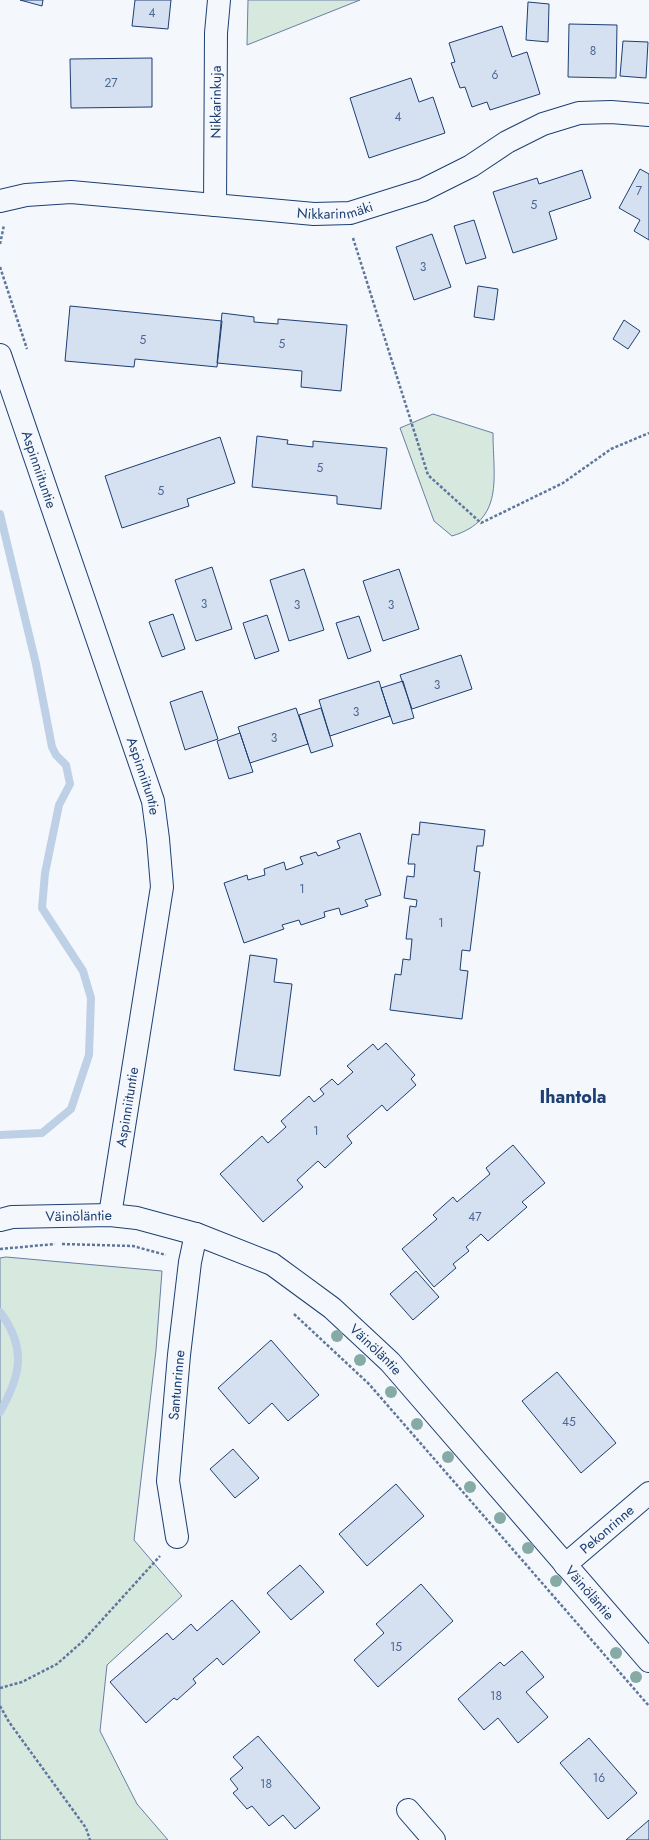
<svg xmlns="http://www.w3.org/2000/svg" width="649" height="1840" viewBox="0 0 649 1840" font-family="Jost,sans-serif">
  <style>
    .green { fill: #d7e8df; stroke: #687fa3 }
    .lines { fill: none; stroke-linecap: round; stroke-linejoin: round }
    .stream { stroke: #bed0e5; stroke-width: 8 }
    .building { fill: #d5e0f0; stroke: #1d3f73 }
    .minor-casing { stroke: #1d3f73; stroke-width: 24 }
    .path { stroke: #5e769c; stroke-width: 2.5; stroke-dasharray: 3 2; stroke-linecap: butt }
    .minor { stroke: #f4f7fb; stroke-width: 22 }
    .tree { fill: #86aba6 }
    .labels { text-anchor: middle; stroke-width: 3; stroke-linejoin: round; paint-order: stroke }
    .number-label { font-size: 12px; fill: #4b6792 }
    .street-label { font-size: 14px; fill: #1d3f73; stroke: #f4f7fb }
    .district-label { font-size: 18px; font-weight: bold; fill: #1d3f73; stroke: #f4f7fb }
  </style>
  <rect width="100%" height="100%" fill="#f4f7fb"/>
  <path class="green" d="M248,0h112l-113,45z
    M433,414l60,19c0,45 12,87 -41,103l-18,-15 -34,-93z
    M6,1257l156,14 -6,79 -22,190 48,56 -75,69 -7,66 37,73 31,36h-168v-582z"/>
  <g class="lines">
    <path class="stream" d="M0,514l36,150 16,83 4,8 10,10 4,19 -11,21 -14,68 -3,35 41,63 8,27 -2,57 -18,54 -29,24 -42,2
      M0,1312c27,36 21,63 0,100"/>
  </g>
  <path class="building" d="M20,0h23l-1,6z
    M135,0h36l-3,29 -36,-3z
    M528,2l21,2 -1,38 -22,-2z
    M569,24l48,1 -1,53 -48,-1z
    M502,26l10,31 15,-5 13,42 -50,16 -3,-8 -15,5 -7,-20 -5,1 -9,-25 4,-1 -6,-19z
    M623,41l25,1 -2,36 -26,-2z
    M152,58v49l-81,1 -1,-49z
    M411,78l8,24 14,-5 12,36 -76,25 -19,-60z
    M640,169l9,5v66l-15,-9 6,-11 -21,-12z
    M582,170l9,28 -42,14 8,27 -44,14 -20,-61 44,-14 2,6z
    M474,220l12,38 -20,6 -12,-38z
    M432,234l19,53 -37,13 -18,-53z
    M478,286l20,3 -4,31 -20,-3z
    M70,306l152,15 -5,46 -82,-8 -1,8 -69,-6z
    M222,313l32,4v5l24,2v-5l69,6 -6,66 -40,-4 1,-16 -85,-8z
    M624,320l16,11 -12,18 -15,-10z
    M257,436l31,4 -1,4 26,3v-6l74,7 -6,61 -44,-5v-8l-85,-9z
    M220,437l15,46 -48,16 2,7 -67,22 -17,-52z
    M212,567l20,62 -36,12 -21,-61z
    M304,569l20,61 -35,11 -19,-61z
    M399,569l20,60 -36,12 -20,-60z
    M173,614l12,35 -23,8 -13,-35z
    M267,615l12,36 -24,8 -12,-36z
    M359,616l12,35 -23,8 -12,-36z
    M461,655l11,34 -60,20 -12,-34z
    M379,681l11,35 -60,20 -11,-36z
    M403,681l11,37 -21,6 -12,-36z
    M202,691l16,48 -33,11 -15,-48z
    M296,708l12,36 -58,19 -12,-36z
    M321,708l12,38 -22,7 -12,-38z
    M240,733l13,39 -24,7 -12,-38z
    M420,822l65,8 -2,16h-6l-3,25 6,1 -10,79 -8,-1 -2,20 8,1 -6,48 -72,-9 5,-36 6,1 2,-16 7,1 2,-21h-6l4,-33 6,1 1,-7 -13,-2 3,-22 7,1 1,-13h-7l4,-30 7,1z
    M360,833l21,62 -16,5 3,6 -27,9 -2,-7 -15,4 1,5 -24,8 -2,-5 -17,5 2,4 -40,14 -20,-60 23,-8 1,5 17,-5 -1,-6 20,-7 2,8 17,-6 -3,-7 16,-5 2,4 22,-8 -3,-7z
    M250,955l27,4 -3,23 18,2 -12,92 -46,-6z
    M386,1043l29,32 -4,4 5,6 -29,26 -5,-6 -35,31 5,7 -27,25 -7,-7 -21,19 6,7 -40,35 -43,-48 42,-38 6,7 18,-16 -5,-6 28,-25 5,6 10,-8 -4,-5 12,-10 6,6 15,-13 -6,-6 26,-22 5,6z
    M513,1145l32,38 -23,19 5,5 -39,34 -7,-7 -15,13 3,4 -16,13 3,4 -22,19 -32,-38 35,-30 -4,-4 20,-18 4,5 33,-28 -4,-6z
    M416,1271l23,26 -26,23 -23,-26z
    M271,1340l48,55 -31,26 -16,-18 -23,21 -31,-36z
    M557,1372l59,71 -35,30 -59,-72z
    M233,1449l26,29 -24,20 -25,-29z
    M396,1484l28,32 -57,50 -28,-32z
    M300,1565l24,27 -33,28 -24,-27z
    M421,1584l32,37 -75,66 -24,-27 30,-27 -8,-9z
    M232,1600l28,32 -37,33 -6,-7 -24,21 3,4 -19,17 -3,-2 -28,25 -36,-41 57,-49 6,7 18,-16 6,7z
    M522,1651l22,26 -18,15 22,25 -30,26 -20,-25 -14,12 -26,-31 42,-37 4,4z
    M258,1736l62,72 -25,21 -12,-14 -14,11 -17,-20 -5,3 -14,-16 5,-4 -8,-10 13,-11 -10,-11z
    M589,1738l48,55 -29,26 -48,-56z
    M649,1820v20h-23z"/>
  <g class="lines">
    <defs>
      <g id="minor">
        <path id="s1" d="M0,201l26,-6 45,-3 243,22 36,-1 73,-23 48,-24 36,-24 36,-18 36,-11 32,-1 38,3"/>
        <path id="s2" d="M215,205l1,-172 3,-33"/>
        <path id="s3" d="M0,355l153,446 5,38 4,48 -52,328"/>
        <path id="s4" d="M0,1220l12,-3 98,-2 27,3 59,16 76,30 60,44 58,54 259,299"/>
        <path id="s5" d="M177,1537l-9,-56 11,-126 11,-93 6,-28"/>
        <path id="s6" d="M565,1565l84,-72"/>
        <path d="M408,1810l26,30"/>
      </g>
    </defs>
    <use href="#minor" class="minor-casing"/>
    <path class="path" d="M353,238l75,237 53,48 82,-40 48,-34 38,-16
      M0,244l4,-19
      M0,267l27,82
      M62,1244l71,2 33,9
      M0,1249l55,-5
      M294,1314l75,70 280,322
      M0,1688l22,-6 35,-18 25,-22 78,-86
      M0,1706l9,16 77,106 4,12"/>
    <use href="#minor" class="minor"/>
  </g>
  <g class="tree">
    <circle cx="337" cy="1336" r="6"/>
    <circle cx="360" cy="1360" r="6"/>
    <circle cx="391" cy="1392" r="6"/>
    <circle cx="417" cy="1424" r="6"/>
    <circle cx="448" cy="1457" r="6"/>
    <circle cx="470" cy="1487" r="6"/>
    <circle cx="500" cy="1518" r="6"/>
    <circle cx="528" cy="1548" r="6"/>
    <circle cx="556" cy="1581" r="6"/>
    <circle cx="616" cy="1653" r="6"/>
    <circle cx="636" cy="1677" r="6"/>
  </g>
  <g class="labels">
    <g class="number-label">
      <text x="152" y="17">4</text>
      <text x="593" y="55">8</text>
      <text x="495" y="79">6</text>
      <text x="111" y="87">27</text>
      <text x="398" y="121">4</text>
      <text x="639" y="195">7</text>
      <text x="534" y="209">5</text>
      <text x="423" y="271">3</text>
      <text x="143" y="344">5</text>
      <text x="282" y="348">5</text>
      <text x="320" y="472">5</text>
      <text x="161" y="495">5</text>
      <text x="204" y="608">3</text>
      <text x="297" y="609">3</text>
      <text x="391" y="609">3</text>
      <text x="437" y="689">3</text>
      <text x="356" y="716">3</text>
      <text x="274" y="742">3</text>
      <text x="302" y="893">1</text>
      <text x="441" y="927">1</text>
      <text x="316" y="1135">1</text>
      <text x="475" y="1221">47</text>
      <text x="569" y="1426">45</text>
      <text x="396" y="1651">15</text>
      <text x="496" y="1700">18</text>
      <text x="599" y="1782">16</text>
      <text x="266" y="1788">18</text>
    </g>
    <g class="street-label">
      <text dy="5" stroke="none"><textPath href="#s2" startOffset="103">Nikkarinkuja</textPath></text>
      <text dy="5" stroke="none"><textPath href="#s1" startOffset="337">Nikkarinmäki</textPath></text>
      <text dy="5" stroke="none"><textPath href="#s3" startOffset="121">Aspinniituntie</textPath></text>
      <text dy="5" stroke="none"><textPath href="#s3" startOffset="445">Aspinniituntie</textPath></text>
      <text transform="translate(127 1107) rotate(-81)" y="5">Aspinniituntie</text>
      <text dy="5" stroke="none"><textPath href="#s4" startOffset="79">Väinöläntie</textPath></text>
      <text dy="5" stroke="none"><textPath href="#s4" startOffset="415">Väinöläntie</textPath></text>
      <text dy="5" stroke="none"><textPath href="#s5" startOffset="153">Santunrinne</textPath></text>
      <text dy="5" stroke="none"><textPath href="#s6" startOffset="55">Pekonrinne</textPath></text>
      <text dy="5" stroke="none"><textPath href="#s4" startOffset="739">Väinöläntie</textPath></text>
    </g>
    <g class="district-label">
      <text x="573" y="1103">Ihantola</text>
    </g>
  </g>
</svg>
